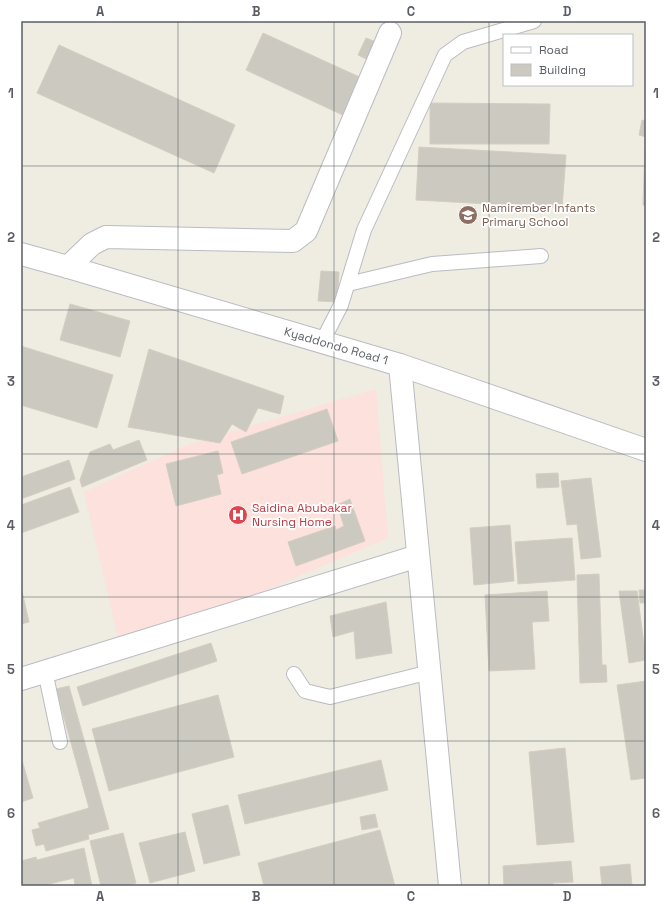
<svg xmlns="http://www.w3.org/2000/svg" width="667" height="907" viewBox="0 0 667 907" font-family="'Space Grotesk',sans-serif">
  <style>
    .medical { fill: #fde1dc }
    .building { fill: #ccc9c1; stroke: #d4cec0 }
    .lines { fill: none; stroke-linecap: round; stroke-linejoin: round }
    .service-casing { stroke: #babcc2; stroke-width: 16 }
    .minor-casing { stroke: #babcc2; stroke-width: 24 }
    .tertiary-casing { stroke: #babcc2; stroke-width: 24 }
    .service { stroke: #fff; stroke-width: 14 }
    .minor { stroke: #fff; stroke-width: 22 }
    .tertiary { stroke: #fff; stroke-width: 22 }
    .grid { fill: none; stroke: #5a5e64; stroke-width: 1; stroke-opacity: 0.55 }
    .labels { text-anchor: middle; stroke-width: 3.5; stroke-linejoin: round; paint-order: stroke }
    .education-label { font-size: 12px; fill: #785e54; stroke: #fff; text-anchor: start }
    .street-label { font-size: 12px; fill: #5a5e64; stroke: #fff }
    .health-label { font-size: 12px; fill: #be3a42; stroke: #fff; text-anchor: start }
    .neatline { fill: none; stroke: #5a5e64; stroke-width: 1.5 }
    .grid-label { font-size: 13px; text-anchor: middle; font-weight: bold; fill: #5a5e64 }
  </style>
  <rect width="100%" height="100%" fill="#efece2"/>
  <path class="medical" d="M376,389l12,149 -129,55 -141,45 -34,-146 103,-47z"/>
  <path class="building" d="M263,33l103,47 -17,38 -103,-48z
    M366,38l13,5 -9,18 -12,-6z
    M59,45l176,80 -21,48 -177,-80z
    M430,103l120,1 -1,40h-119z
    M642,120l4,1v16l-7,-2z
    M419,147l147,8 -4,53 -146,-8z
    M645,148h1v58l-3,-1z
    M321,271l18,1 -2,30 -19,-1z
    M70,304l60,17 -10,36 -60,-17z
    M21,346l92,29 -16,53 -76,-23z
    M149,349l135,47 -4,18 -22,-6 -12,24 -14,-8 -12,19 -92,-16z
    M327,409l11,32 -96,33 -11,-32z
    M139,440l8,20 -65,27 -2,-7 10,-28 20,-8 3,6z
    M218,451l5,22 -6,2 4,19 -45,12 -10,-42z
    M69,460l6,19 -54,20v-22z
    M558,473l1,14 -22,1 -1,-14z
    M591,478l10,79 -20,2 -4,-35 -10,1 -6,-44z
    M70,487l9,25 -58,21v-28z
    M350,499l15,42 -69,25 -8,-24 47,-16 1,4 8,-4 -7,-21z
    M510,525l4,56 -40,4 -4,-57z
    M572,538l3,42 -57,4 -3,-42z
    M599,574l3,91h4l1,17 -27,1 -3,-108z
    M21,587l8,35 -8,2z
    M639,590h7v13h-6z
    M547,591l2,30 -17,1 3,47 -46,2 -4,-76z
    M619,591h18l9,69 -17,3z
    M386,602l6,51 -36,6 -2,-28 -21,6 -3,-21z
    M211,643l6,18 -134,45 -6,-19z
    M646,681v97l-15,2 -14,-95z
    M69,686l40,143 -21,6 1,4 -43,12 -2,-7 -8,2 -4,-16 8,-2 -2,-5 51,-15 -33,-119z
    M218,695l16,62 -125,34 -17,-62z
    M565,748l9,94 -37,3 -8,-93z
    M21,757l12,41 -12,4z
    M381,760l7,30 -143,34 -7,-29z
    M228,805l12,50 -36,9 -12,-50z
    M375,814l3,13 -16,3 -2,-13z
    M380,830l15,56h-131l-6,-23z
    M185,832l10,39 -45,12 -11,-40z
    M123,833l13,50 -10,3h-25l-11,-45z
    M84,848l8,38h-17l-1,-8 -33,8h-20v-25l15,-4 1,3z
    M571,861l2,21 -20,1v3h-49l-1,-20z
    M630,864l2,22h-30l-2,-19z"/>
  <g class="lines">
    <defs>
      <path id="service" d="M348,284l84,-20 109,-8
        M322,342l19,-37 23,-75 81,-175 18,-13 71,-21
        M45,671l15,71
        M294,674l11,17 25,6 100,-25"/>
      <path id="minor" d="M68,267l24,-23 14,-7 187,4 13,-10 84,-198
        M400,365l50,521
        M21,679l397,-123"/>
      <path id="tertiary" d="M21,254l47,13 332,98 246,85"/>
    </defs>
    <use href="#service" class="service-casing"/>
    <use href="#minor" class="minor-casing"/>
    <use href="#tertiary" class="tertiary-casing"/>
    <use href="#service" class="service"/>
    <use href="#minor" class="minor"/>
    <use href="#tertiary" class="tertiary"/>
  </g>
  <path class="grid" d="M178,21v865M334,21v865M489,21v865M21,166h625M21,310h625M21,454h625M21,597h625M21,741h625"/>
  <defs>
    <symbol id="school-disc" viewBox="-11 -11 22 22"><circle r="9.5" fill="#8d6e63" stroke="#fff"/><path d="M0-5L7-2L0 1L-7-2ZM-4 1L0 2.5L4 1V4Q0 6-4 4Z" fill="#fff"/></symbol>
    <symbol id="hospital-disc" viewBox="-11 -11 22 22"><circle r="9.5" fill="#e0444e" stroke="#fff"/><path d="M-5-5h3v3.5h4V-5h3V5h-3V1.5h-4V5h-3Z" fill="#fff"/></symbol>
  </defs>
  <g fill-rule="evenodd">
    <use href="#school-disc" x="457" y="204" width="22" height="22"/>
    <use href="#hospital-disc" x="227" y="504" width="22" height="22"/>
  </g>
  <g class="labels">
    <g class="education-label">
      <text x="482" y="212">Namirember Infants<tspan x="482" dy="14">Primary School</tspan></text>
    </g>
    <g class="street-label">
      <text transform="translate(336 346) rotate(16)" y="4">Kyaddondo Road 1</text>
    </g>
    <g class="health-label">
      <text x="252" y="512">Saidina Abubakar<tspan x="252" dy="14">Nursing Home</tspan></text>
    </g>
  </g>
  <rect width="667" height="907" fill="none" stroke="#ffffff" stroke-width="44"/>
  <rect x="503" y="34" width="130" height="52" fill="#ffffff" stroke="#bdbfc1"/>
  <rect x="511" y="47" width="20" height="6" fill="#ffffff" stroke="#bdbfc1"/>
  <text x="539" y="54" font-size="12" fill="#5a5e64">Road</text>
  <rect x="511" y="64" width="20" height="12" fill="#ccc9c1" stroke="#bdbfc1"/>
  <text x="539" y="74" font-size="12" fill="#5a5e64">Building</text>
  <rect x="22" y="22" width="623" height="863" class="neatline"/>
  <g class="grid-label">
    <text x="100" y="16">A</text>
    <text x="256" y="16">B</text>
    <text x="411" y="16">C</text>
    <text x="567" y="16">D</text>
    <text x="11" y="98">1</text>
    <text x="656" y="98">1</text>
    <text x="11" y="242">2</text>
    <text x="656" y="242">2</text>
    <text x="11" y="386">3</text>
    <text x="656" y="386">3</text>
    <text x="11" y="530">4</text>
    <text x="656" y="530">4</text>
    <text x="11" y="674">5</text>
    <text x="656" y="674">5</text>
    <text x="11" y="818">6</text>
    <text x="656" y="818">6</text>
    <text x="100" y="901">A</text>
    <text x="256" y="901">B</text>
    <text x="411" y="901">C</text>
    <text x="567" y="901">D</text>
  </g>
</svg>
